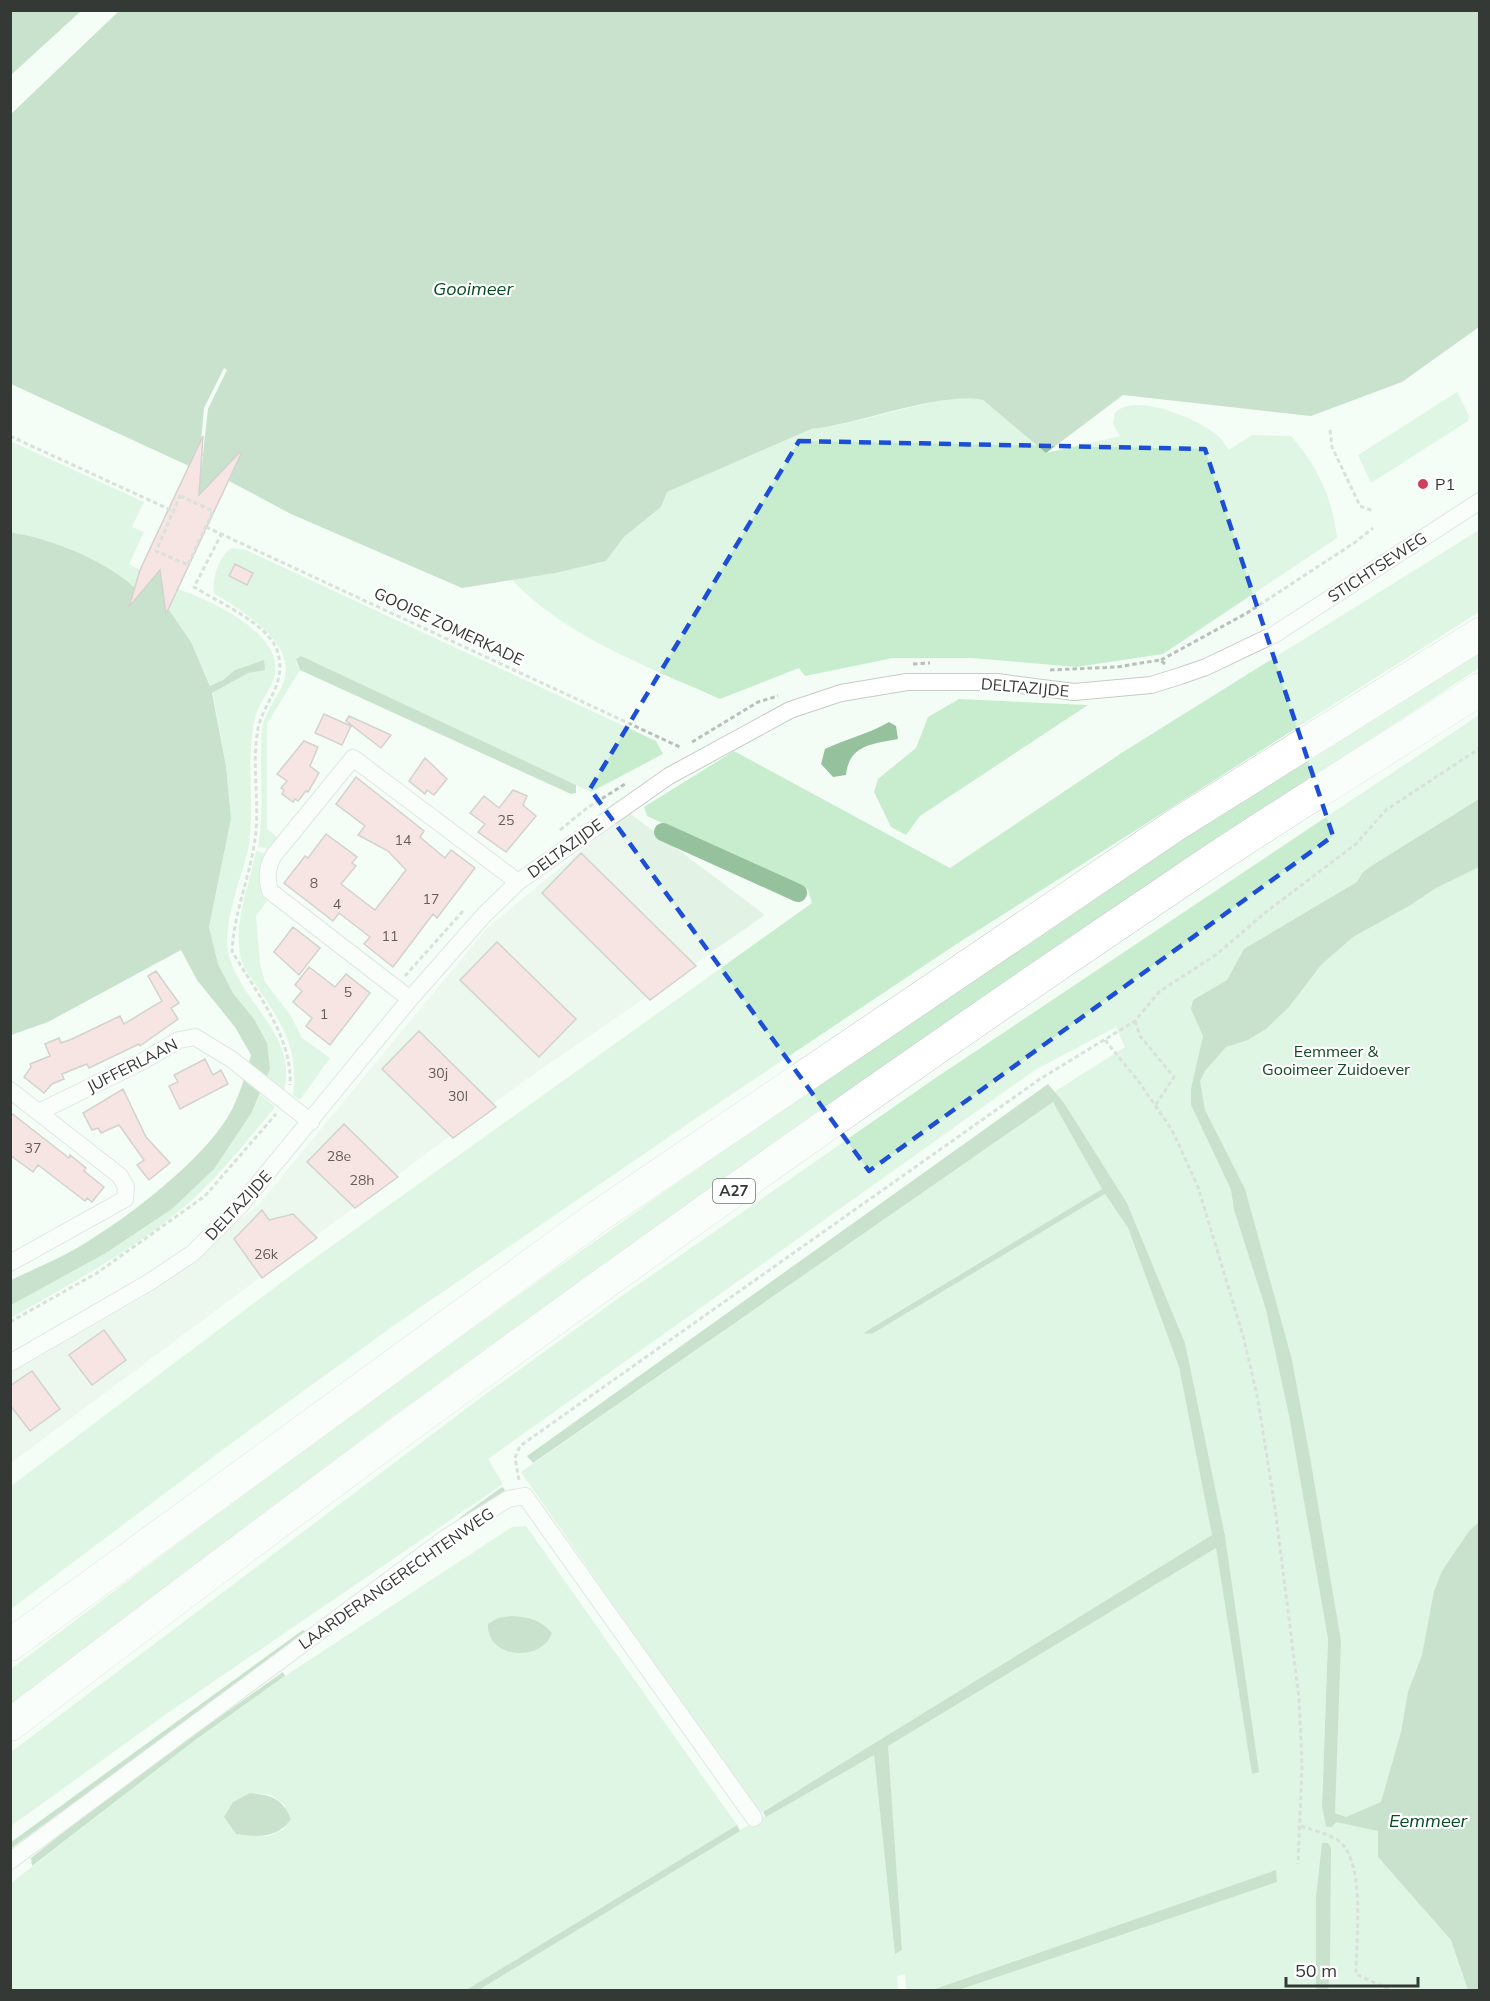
<svg xmlns="http://www.w3.org/2000/svg" width="1490" height="2001" viewBox="0 0 1490 2001" font-family="Mulish,sans-serif">
  <style>
    .built { fill: #e2f2e5 }
    .green { fill: #c8edce; fill-rule: evenodd }
    .water { fill: #95c29d }
    .pier { fill: #f4fdf5 }
    .lines { fill: none; stroke-linecap: round; stroke-linejoin: round }
    .stream { stroke: #95c29d; stroke-width: 5 }
    .canal { stroke: #95c29d; stroke-width: 18 }
    .building { fill: #f8c7cb; stroke: #aa9e9f; stroke-width: 1.5 }
    .street-casing { stroke: #c5cdc6; stroke-width: 18 }
    .highway-casing { stroke: #c5cdc6; stroke-width: 33 }
    .path { stroke: #b8c0b9; stroke-width: 3; stroke-dasharray: 4.5 3; stroke-linecap: butt }
    .street { stroke: #fff; stroke-width: 16 }
    .highway { stroke: #fff; stroke-width: 32 }
    .marked { fill: none; stroke: #1d4ed8; stroke-width: 4.5; stroke-dasharray: 12 8; stroke-linejoin: round }
    .poi-dot { fill: #cf3f5d; stroke: #fff; stroke-width: 2 }
    .labels { text-anchor: middle; stroke-width: 4.5; stroke-linejoin: round; paint-order: stroke }
    .number-label { font-size: 14px; fill: #665c5b }
    .shield { fill: #fff; stroke: #727472; stroke-width: 1.5 }
    .shield-label { font-size: 15px; font-weight: bold; fill: #353936 }
    .poi-label { font-size: 16px; fill: #353936; stroke: #fff; text-anchor: start }
    .street-label { font-size: 16px; fill: #353936; stroke: #fff }
    .park-label { font-size: 16px; fill: #154824; stroke: #fff }
    .water-label { font-size: 18px; font-style: italic; fill: #004c1f; stroke: #fff }
  </style>
  <rect width="100%" height="100%" fill="#f4fdf5"/>
  <path class="built" d="M628,812l137,103 -248,171 -506,377 -1,-90 140,-80 108,-88 230,-278z"/>
  <path class="green" d="M1457,392l12,24 -1,5 -97,62 -13,-28z
    M970,397l13,3 63,53 74,-17 -7,-12 2,-11c18,-22 84,6 102,22 5,4 8,10 12,15l23,-15 39,1c26,29 42,63 46,102l-174,116 -87,13 -104,-9h-79l-88,18 -6,-8 -79,31c-73,-33 -153,-61 -209,-120l95,-18 18,-24 37,-30 6,-15 144,-63c54,-6 105,-28 159,-32z
    M10,441l134,61 -12,25 12,5 -15,32 11,6 -5,17c-39,-25 -78,-47 -124,-55z
    M1479,530v82l-524,333 -260,174 -302,207 -160,116 -222,167v-123l283,-213 518,-370 -4,-13 -161,-74 -3,-9 90,-56 216,117 173,-116z
    M232,548l14,2 410,191 7,13 -72,38 -293,-135 -2,6 4,7 -33,54v105l13,10 -9,10 -13,-2c7,-38 1,-78 4,-116 2,-20 16,-32 22,-50 13,-39 -44,-71 -70,-88 -2,-15 5,-38 18,-45zM235,564l18,9 -6,12 -18,-9z
    M178,589c29,10 83,35 95,66 10,26 -14,43 -18,63 -10,43 1,89 -7,132 -7,30 -27,76 -19,106 13,48 69,79 55,135l-17,-14 -13,-58 -21,-26 -15,-29 -9,-37 22,-108 -5,-53 -14,-77 -21,-47 -26,-38 4,3z
    M1479,653v15l-175,115 -754,521 -165,118 -374,285v-38c371,-282 753,-552 1142,-810 107,-71 218,-137 326,-206z
    M959,699l129,6 -168,111 -14,19 -15,-8 -17,-35 4,-13 38,-31 12,-31z
    M1479,715v1275h-520l317,-108 -1,-11 -343,119h-26l-1,-16 -8,2 1,14h-419l261,-160 134,-76 22,200 6,-4 -15,-204 329,-199 42,225 -73,-429 -58,-140 -73,-111 71,-45 -9,-20 -81,43 -547,389 15,25 -334,228 -158,114v-74l472,-356 133,-96 318,-221zM1191,1105l58,108 59,268 30,196 -12,150 -4,-20 6,-168 -39,-223 -23,-106 -32,-100 -3,-20z
    M256,851l12,3 -7,35 8,9 -13,18 4,48 5,18 26,34 11,22 28,20 -30,42 -7,-5c8,-56 -22,-85 -50,-130 -13,-36 6,-77 13,-114z
    M260,1094l15,13c-30,36 -60,75 -97,105 -51,42 -110,73 -167,106l-1,-13 96,-52 66,-44 80,-97z
    M1053,1101l49,88 -238,143 8,2 233,-140 23,34 51,139 34,169 -450,276h-5l-237,-340z
    M526,1526l211,299 -271,165h-455v-107l187,-145 87,-62 227,-149zM524,1617l22,9 -48,-8zM251,1793l20,2 14,10 -1,24 -14,7h-16z"/>
  <path class="water" d="M11,11h1468v316l-77,55 -91,34 -188,-21 -77,58 -63,-53c-44,-9 -122,24 -172,29l-144,63 -6,15 -37,30 -18,24 -51,12 -93,15 -171,-74 -62,-33 4,-9 -6,-6c-29,30 -47,98 -62,138l26,38 19,44 13,-6 12,-10 29,-10 1,10 -17,3 -36,20 14,73 5,53 -22,108 9,37 15,29 21,26 13,24 3,26 -18,43 -38,57 -42,40 -66,44 -95,52v-25c21,-10 45,-20 66,-32 46,-27 113,-78 144,-121 16,-21 23,-47 30,-72l-16,-28 -38,-47 -16,-30 -133,72 -37,13 -1,-503c46,8 97,29 131,61l8,-9 52,-113 2,-15 -8,-2 -6,12 -178,-82z
    M301,656l275,129v8l-5,1 -271,-124 -4,-11z
    M889,722l7,4 2,13c-26,5 -49,6 -52,36l-13,2 -12,-13 4,-15c21,-10 43,-15 64,-27z
    M1479,799v68l-43,21 -27,18 -56,31 -32,28 -32,42 -23,22 -18,11 -22,7 -21,24 -5,10 5,29 40,79 47,171 18,97 31,184 -6,172 11,4 35,-15 20,-70 7,-40 14,-37 12,-64 8,-20 27,-40 10,-9 1,468h-12l-17,-50 -73,-83v-26l-42,-9 -4,5h-6l-4,-20 6,-168 -39,-223 -23,-106 -32,-100 -3,-20 -40,-85v-16l12,-53 -12,-27 2,-9 34,-20 17,-31 113,-67 6,-10 13,-9z
    M1048,1084l16,19 63,100 58,140 40,193 34,236 -7,2 -36,-226 -328,198 14,204 -7,4 -21,-199 -108,62 -3,-5 449,-277 -33,-168 -51,-139 -23,-34 -233,140 -9,-1 239,-144 -49,-87 -520,361 -6,-7z
    M512,1616c17,1 29,4 40,17 -10,30 -66,26 -64,-9l10,-6z
    M283,1672l2,4 -87,62 -166,128 -1,-8 91,-72z
    M250,1793c22,2 33,6 41,26 -14,20 -33,18 -55,15l-12,-17 9,-15z
    M737,1825l3,6 -261,159h-13z
    M1322,1843h6l3,5 -1,123 -2,19h-12v-93z
    M1276,1870l1,12 -318,108h-27z"/>
  <path class="pier" d="M81,11h38l-108,103v-39z
    M224,368l3,2 -19,39 -5,45h-3l4,-46z"/>
  <g class="lines">
    <path class="stream" d="M462,1519l40,-29
      M10,1846l293,-213"/>
    <path class="canal" d="M663,832l135,61"/>
  </g>
  <path class="building" d="M203,436l-4,59 40,-42 2,1 -75,160 -6,-44 -31,37 11,-37z
    M235,564l18,9 -6,12 -18,-9z
    M324,714l27,12 -9,19 -27,-12z
    M349,716l42,19 -10,13 -35,-27z
    M304,741l14,6 -8,19 9,7 -11,19 -2,-1 -8,10 -3,-2 -2,3 -11,-8 2,-4 -3,-2 6,-7 -10,-7z
    M425,758l22,21 -13,16 -7,-5 -2,4 -16,-13z
    M356,777l68,54 -4,6 25,21 6,-8 24,18 -38,50 -4,-4 -40,53 -29,-23 6,-7 -31,-24 -6,8 -49,-38 21,-27 3,2 18,-24 31,23 -5,6 4,3 -15,18 34,26 31,-40 -18,-19 -30,-16 7,-9 -29,-22z
    M513,790l14,6 -4,9 13,11 -30,36 -28,-20 7,-8 -15,-11 14,-17 15,12z
    M581,853l115,113 -46,34 -108,-107z
    M293,927l27,21 -21,27 -25,-23z
    M497,942l79,77 -37,38 -79,-77z
    M309,967l26,20 11,-13 24,19 -40,52 -24,-19 6,-8 -19,-16 9,-11 -7,-6z
    M156,971l23,32 -8,5 7,11 -38,27 -1,-2 -50,24 -2,-4 -25,10 2,5 -12,5 -8,9 -20,-16 7,-10 -1,-3 20,-8 -5,-12 14,-6 2,5 11,-4 48,-23 4,8 38,-23 -14,-25z
    M419,1031l77,76 -43,31 -71,-69z
    M205,1059l8,16 8,-5 7,14 -48,25 -11,-23 9,-4 -4,-7z
    M123,1089l23,48 24,26 -21,17 -12,-15 7,-5 -25,-35 -18,8 -3,-5 -6,2 -9,-17z
    M10,1112l59,46 1,-3 16,13 -2,3 20,16 -12,15 -5,-4 -2,3 -47,-36 -5,7 -23,-17z
    M344,1124l54,53 -43,31 -48,-46z
    M262,1210l7,10 24,-6 24,24 -55,40 -28,-39z
    M104,1330l22,30 -34,25 -23,-30z
    M32,1371l28,38 -30,22 -20,-26v-19z"/>
  <g class="lines">
    <defs>
      <path id="street" d="M410,999l-140,-108c-4,-14 -3,-24 4,-36l79,-97 165,124
        M10,1090l110,86 6,11 -1,12 -115,64
        M39,1112l104,-51 36,-21 16,-3 36,22 80,63
        M10,1363l138,-80 45,-30 47,-47 170,-207 74,-84 34,-33 151,-106 121,-66 51,-17 66,-11h90l77,10 77,-7 29,-9 26,-9 69,-33 205,-133
        M10,1861l437,-324 61,-38 17,-3 229,322"/>
      <path id="highway" d="M10,1645l587,-428 577,-391 306,-192
        M10,1725c383,-293 773,-576 1173,-845 97,-66 198,-127 297,-191"/>
    </defs>
    <use href="#street" class="street-casing"/>
    <use href="#highway" class="highway-casing"/>
    <path class="path" d="M1479,365l1,1
      M1330,430l2,17 28,59 13,5
      M10,436l163,75
      M180,496l33,15 -25,54 -32,-14z
      M206,527l476,221
      M222,533l-28,54c24,15 77,38 84,66 9,35 -18,51 -21,82 -5,34 3,70 -2,104 -5,38 -21,73 -23,112 23,40 61,86 58,134
      M1161,660l86,-47 107,-70 19,-15
      M913,664l17,-1
      M1050,670l67,-3 43,-7 5,4
      M692,742l66,-40 20,-6
      M560,830l27,-22 38,-24
      M405,976l58,-65
      M1135,1021l5,15 34,41 -19,29
      M1105,1040l34,42 33,48 26,57 46,152 14,61 17,108 24,190 3,68 -4,98
      M10,1322l87,-49 108,-77 71,-82
      M519,1480l-4,-22 5,-12 520,-367 95,-58 24,-29 58,-38 49,-42 90,-68 30,-34 94,-62
      M1301,1826c13,5 37,9 45,23 18,29 10,92 10,125l34,16"/>
    <use href="#street" class="street"/>
    <use href="#highway" class="highway"/>
  </g>
  <path d="M0 0H1490V2001H0ZM799,441l406,8 128,387 -464,335 -279,-382z" fill="#f4fdf5" fill-opacity=".55" fill-rule="evenodd"/>
  <path class="marked" d="M799,441l406,8 128,387 -464,335 -279,-382z"/>
  <circle class="poi-dot" cx="1423" cy="484" r="6"/>
  <g class="labels">
    <g class="number-label">
      <text x="506" y="825">25</text>
      <text x="403" y="845">14</text>
      <text x="314" y="888">8</text>
      <text x="431" y="904">17</text>
      <text x="337" y="909">4</text>
      <text x="390" y="941">11</text>
      <text x="348" y="997">5</text>
      <text x="324" y="1019">1</text>
      <text x="438" y="1078">30j</text>
      <text x="458" y="1101">30l</text>
      <text x="33" y="1153">37</text>
      <text x="339" y="1161">28e</text>
      <text x="362" y="1185">28h</text>
      <text x="266" y="1259">26k</text>
    </g>
    <rect class="shield" x="713" y="1179" width="42" height="24" rx="4.5"/>
    <g class="shield-label">
      <text x="734" y="1196">A27</text>
    </g>
    <g class="poi-label">
      <text x="1435" y="490">P1</text>
    </g>
    <g class="street-label">
      <text transform="translate(1377 567) rotate(-33)" y="6">STICHTSEWEG</text>
      <text transform="translate(449 626) rotate(25)" y="6">GOOISE ZOMERKADE</text>
      <text transform="translate(1025 687) rotate(5)" y="6">DELTAZIJDE</text>
      <text transform="translate(565 848) rotate(-36)" y="6">DELTAZIJDE</text>
      <text transform="translate(132 1065) rotate(-27)" y="6">JUFFERLAAN</text>
      <text transform="translate(238 1205) rotate(-47)" y="6">DELTAZIJDE</text>
      <text transform="translate(396 1578) rotate(-35)" y="6">LAARDERANGERECHTENWEG</text>
    </g>
    <g class="park-label">
      <text x="1336" y="1057">Eemmeer &amp;<tspan x="1336" dy="18">Gooimeer Zuidoever</tspan></text>
    </g>
    <g class="water-label">
      <text x="473" y="295">Gooimeer</text>
      <text x="1428" y="1827">Eemmeer</text>
    </g>
  </g>
  <rect width="1490" height="2001" fill="none" stroke="#353936" stroke-width="24"/>
  <path d="M1286 1977v9h132v-9" fill="none" stroke="#353936" stroke-width="3"/>
  <text x="1295" y="1977" font-size="18" fill="#353936" stroke="#ffffff" stroke-width="4.5" paint-order="stroke">50 m</text>
</svg>
